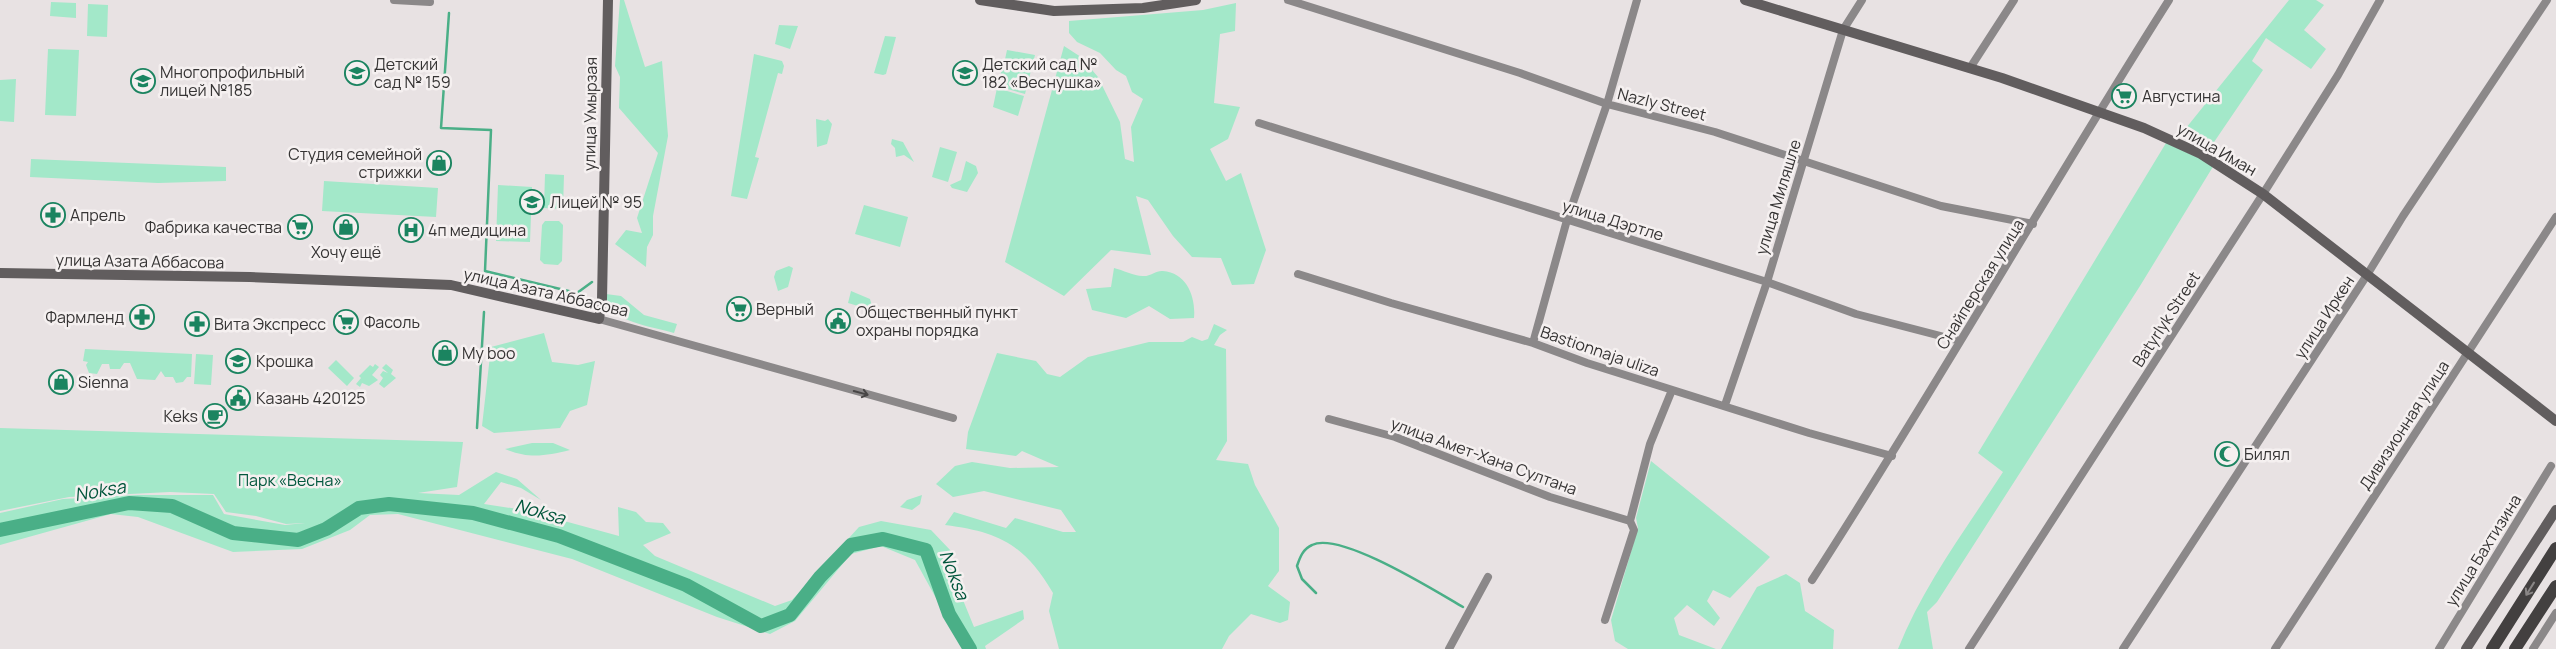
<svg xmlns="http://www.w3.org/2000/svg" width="2556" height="649" viewBox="0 0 2556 649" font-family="Manrope,sans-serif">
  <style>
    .green { fill: #a3e8c9 }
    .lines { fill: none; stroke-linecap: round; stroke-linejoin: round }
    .stream { stroke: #4aaf87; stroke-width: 2.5 }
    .river { stroke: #4aaf87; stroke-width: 14 }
    .street { stroke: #8b8889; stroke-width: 8 }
    .secondary { stroke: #615d5e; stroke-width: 10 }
    .primary { stroke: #434040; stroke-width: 12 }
    .oneway { stroke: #474545 }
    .oneway2 { stroke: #8a8686 }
    .labels { text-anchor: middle; stroke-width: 5; stroke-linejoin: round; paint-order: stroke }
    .poi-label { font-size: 16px; fill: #363434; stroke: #f5f0f0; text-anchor: start }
    .street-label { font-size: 16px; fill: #363434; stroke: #f5f0f0 }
    .park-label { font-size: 16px; fill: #03583e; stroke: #f5f0f0 }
    .water-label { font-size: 18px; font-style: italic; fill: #00553b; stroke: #f5f0f0 }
  </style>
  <rect width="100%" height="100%" fill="#e8e2e3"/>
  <path class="green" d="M620,0h4l21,67 17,-6 6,75 -15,80v19l-6,12 -1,20 -31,-23 11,-14 16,3 -5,-15 21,-65 -39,-45 1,-31 -5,-11z
    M2289,0h27l8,5 -20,25 22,19 -15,20 -45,-31 -14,23 11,9 -53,78 -28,-15z
    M51,2l25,1v15l-26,-2z
    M1236,3l-1,28 -15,3 -6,69 26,4 -12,32 -18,10 16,32 15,-8 25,77 -12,34 -22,1 -11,-27 -29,-1 -19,-21 -25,-36 -12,-4 15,59 -40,-5 -47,46 -59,-34 59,-216 17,11 17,20 22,45 5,37 9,3 -3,-35 12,-28 -11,-7 -6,-16 -10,-6 -16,-17 -23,-11 -8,-9v-12l134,-11z
    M88,4l20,1 -1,32 -20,-1z
    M779,25l19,1 -8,23 -15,-5z
    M885,36l11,1 -10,37 -3,1 -9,-2z
    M48,49l31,1 -3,66 -31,-1z
    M1007,50l28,5 -10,39 -28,-8 6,-20 22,6 -21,-8z
    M754,54l28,7 2,5 -2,8 -4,-1 -23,84 4,1 -12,41 -16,-3z
    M16,79l-2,43 -14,-1v-41z
    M997,88l27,8 -6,20 -25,-9z
    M816,119l9,2 3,-2 4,5 -5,20 -10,3z
    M892,139l11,3 11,20 -10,-7 -8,2 -1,-9 -4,-4z
    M2166,143l48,22 -74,121 -203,316 -10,10 6,37h-35c25,-63 68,-120 105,-177l-25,-19z
    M940,147l17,5 -9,30 -16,-5z
    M31,159l195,8v14l-68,2 -128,-6z
    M966,161l10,5 2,7 -11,19 -15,-4 -2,-3 11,-5z
    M545,174l19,1 -1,34 -19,-1z
    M324,181l114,7 -2,29 -114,-6z
    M498,185l34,2 -2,55 -34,-1z
    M864,205l44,12 -8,30 -45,-13z
    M545,221h14l4,4 -1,36 -4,4 -14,-1 -4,-4 2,-35z
    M789,266l4,2 -5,19 -10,4 -4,-14 2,-6z
    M1114,268c9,2 22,9 30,8 7,0 13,-6 19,-5 24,2 33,26 31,47l-24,1 -21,-13 -23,12 -34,-8 -6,-21 25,-2z
    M851,291l19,8 2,7 -7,2 -17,-5z
    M606,294l15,2 23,19 33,9 -3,9c-22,-7 -66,-10 -68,-39z
    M1214,324l13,6 -7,5 -6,10 12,4 1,92 -11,19 32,4 7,21 24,43v43l-11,15 22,16 -2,18 -8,3 -29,-9 -22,22 -7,13h-163l-10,-38 4,-18c-29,-49 -54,-61 -108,-68l9,-13 52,16 9,-10 48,14h13l-15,-22 -77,-19 -31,6 -17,-13 19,-18 17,-4 38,6 49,-1 -37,-16 -6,5 -50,-7 2,-17 29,-79 39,8 11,13 13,3 28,-20 61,-15h34l9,-5 10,4 6,-2z
    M544,333l8,29 26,3 17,-4 -8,44 -17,6 -10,17 -66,5 -12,-7 9,-79z
    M85,349l107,5 -1,23h-4l-4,5 -7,1 -3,-6h-8l-4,-6 -6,9 -18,-1 -7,-16h-6l-4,6h-10l-1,-5h-7l-5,10 -8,-1 -3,-8 2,-3 -5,-1z
    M196,354l17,1 -2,30 -17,-1z
    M336,360l18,18 -7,8 -19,-18z
    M375,364l4,3 -7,8 6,5 -9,6 -7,-3 -2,4 -4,-3 5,-6 -2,-2 11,-11 3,2z
    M386,364l7,6 -2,4 5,4 -12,10 -5,-4 4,-6 -3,-3 3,-4 5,2 -6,-5z
    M0,428l463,14 -6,45 -39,6 41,2 37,-23 21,7 24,21 -20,-12 -20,-6 -17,22 40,6 95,26 -1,-29 18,5 10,10 17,1 8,10 -28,12 12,11 120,50 17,-6 67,-73 22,-6 50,9 20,21 3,27 20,49 49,-17 1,9 -39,27 1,3h-22l-49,-89 -34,-14 -30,8 -56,67 -25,13 -53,-17 -145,-58 -174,-45 -28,1 -20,15 -48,19 -69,3 -95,-35 -27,-3 -111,31v-32l63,-14 75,-4h75l11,19 61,11 20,-2 -19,1 -30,-8 -30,-4 -12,-18 -44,-2 -101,5 -69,14z
    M532,443h21l17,7c-25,6 -41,9 -65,-1z
    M1651,461l119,96 -40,41 -17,-8 -6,11 13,17 -6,8 -27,-21 -13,13 5,17 37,14h-88l-13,-8 -4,-21 27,-92 -2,-10z
    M922,495l-2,9 -8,6 -12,-3 7,-7z
    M1786,574l14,9 5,28 29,19 -1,19h-112l36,-62z"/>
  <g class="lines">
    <path class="stream" d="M449,13l-8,115 50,2 -6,141 92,22 15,-11
      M477,428l7,-116
      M1316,593l-14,-14 -5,-13c3,-9 6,-17 15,-21 28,-14 123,46 151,62"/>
    <path class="river" d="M0,530l129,-27 43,3 61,27 65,7 28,-11 33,-21 30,-4 84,9 86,23 127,49 75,41 29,-11 30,-38 31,-32 32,-6 43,11 23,64 21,35"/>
    <path class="street" d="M394,0l36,2
      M1288,0l232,73 87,31 108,28 226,74 92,18
      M1970,68l44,-68
      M1259,123l508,159 89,32 104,27
      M1298,274l93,29 142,40 54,20 222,70 83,23
      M599,319l354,99
      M1533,343l34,-123 40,-116 30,-104
      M1725,405l42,-123 76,-252 19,-30
      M1329,419l66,18 155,60 80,24
      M1812,580c123,-190 235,-388 357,-580
      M1605,620l29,-90 -4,-9 20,-77 22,-54
      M1449,649l39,-72
      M1969,649l294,-455 75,-119 42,-75
      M2123,649l244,-374 36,-59 144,-216
      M2275,649l281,-432
      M2439,649l112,-183
      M2533,649l23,-36"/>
    <path class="secondary" d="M980,0l74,11 89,-3 53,-8
      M1745,0l257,78 142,50 57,26 62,40 293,227
      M0,273l250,4 201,8 148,34 3,-20 6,-299
      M2466,649l90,-139"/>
    <path class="primary" d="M2492,649l64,-101
      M2515,649l41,-63"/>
  </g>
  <defs><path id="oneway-shaft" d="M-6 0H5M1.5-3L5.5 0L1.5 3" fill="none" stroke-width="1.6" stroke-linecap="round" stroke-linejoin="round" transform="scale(1.25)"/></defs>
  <use class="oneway" href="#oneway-shaft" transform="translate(861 393) rotate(15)"/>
  <use class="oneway2" href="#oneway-shaft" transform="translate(2530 589) rotate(122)"/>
  <defs>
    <symbol id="school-ring" viewBox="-11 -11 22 22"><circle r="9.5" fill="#f5f0f0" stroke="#1b8460" stroke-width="1.5"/><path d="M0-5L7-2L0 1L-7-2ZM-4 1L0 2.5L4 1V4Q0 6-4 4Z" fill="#1b8460"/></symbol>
    <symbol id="supermarket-ring" viewBox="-11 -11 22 22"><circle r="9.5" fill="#f5f0f0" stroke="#1b8460" stroke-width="1.5"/><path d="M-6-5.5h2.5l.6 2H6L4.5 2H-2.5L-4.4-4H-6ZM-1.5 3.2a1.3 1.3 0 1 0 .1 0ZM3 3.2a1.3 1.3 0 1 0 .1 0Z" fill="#1b8460"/></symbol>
    <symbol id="shop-ring" viewBox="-11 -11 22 22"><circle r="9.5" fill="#f5f0f0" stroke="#1b8460" stroke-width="1.5"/><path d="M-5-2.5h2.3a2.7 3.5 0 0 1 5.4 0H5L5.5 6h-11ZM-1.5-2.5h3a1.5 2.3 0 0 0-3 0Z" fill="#1b8460"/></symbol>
    <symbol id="pharmacy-ring" viewBox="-11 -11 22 22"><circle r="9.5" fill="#f5f0f0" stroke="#1b8460" stroke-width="1.5"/><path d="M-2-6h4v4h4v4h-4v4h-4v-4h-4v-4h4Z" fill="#1b8460"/></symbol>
    <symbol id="hospital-ring" viewBox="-11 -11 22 22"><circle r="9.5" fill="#f5f0f0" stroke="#1b8460" stroke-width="1.5"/><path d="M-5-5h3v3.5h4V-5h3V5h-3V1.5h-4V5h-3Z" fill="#1b8460"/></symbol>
    <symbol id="civic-ring" viewBox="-11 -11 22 22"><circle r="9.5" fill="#f5f0f0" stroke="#1b8460" stroke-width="1.5"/><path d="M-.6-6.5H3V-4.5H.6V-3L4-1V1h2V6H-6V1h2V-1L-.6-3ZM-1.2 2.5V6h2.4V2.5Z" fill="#1b8460"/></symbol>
    <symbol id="cafe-ring" viewBox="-11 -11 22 22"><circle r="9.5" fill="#f5f0f0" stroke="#1b8460" stroke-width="1.5"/><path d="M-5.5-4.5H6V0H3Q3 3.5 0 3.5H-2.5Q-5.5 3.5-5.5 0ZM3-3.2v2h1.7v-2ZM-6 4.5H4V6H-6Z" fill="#1b8460"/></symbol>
    <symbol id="mosque-ring" viewBox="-11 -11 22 22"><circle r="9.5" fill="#f5f0f0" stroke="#1b8460" stroke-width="1.5"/><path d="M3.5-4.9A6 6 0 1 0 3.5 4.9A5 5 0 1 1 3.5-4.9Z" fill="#1b8460"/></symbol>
  </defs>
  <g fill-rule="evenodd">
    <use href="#school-ring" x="343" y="59" width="28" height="28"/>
    <use href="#school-ring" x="951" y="59" width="28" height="28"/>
    <use href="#school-ring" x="129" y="67" width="28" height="28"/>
    <use href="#supermarket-ring" x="2110" y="82" width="28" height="28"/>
    <use href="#shop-ring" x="425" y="149" width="28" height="28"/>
    <use href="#school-ring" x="518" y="188" width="28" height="28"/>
    <use href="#pharmacy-ring" x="39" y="201" width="28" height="28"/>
    <use href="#supermarket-ring" x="286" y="213" width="28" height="28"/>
    <use href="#shop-ring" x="332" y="213" width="28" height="28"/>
    <use href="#hospital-ring" x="397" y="216" width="28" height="28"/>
    <use href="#supermarket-ring" x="725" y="295" width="28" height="28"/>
    <use href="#pharmacy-ring" x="128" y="303" width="28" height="28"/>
    <use href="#civic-ring" x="824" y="307" width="28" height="28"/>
    <use href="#supermarket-ring" x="332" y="308" width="28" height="28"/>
    <use href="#pharmacy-ring" x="183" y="310" width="28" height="28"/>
    <use href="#shop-ring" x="431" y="339" width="28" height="28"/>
    <use href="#school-ring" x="224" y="347" width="28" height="28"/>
    <use href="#shop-ring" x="47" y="368" width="28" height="28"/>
    <use href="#civic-ring" x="224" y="384" width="28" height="28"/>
    <use href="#cafe-ring" x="201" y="402" width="28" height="28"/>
    <use href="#mosque-ring" x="2213" y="440" width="28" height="28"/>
  </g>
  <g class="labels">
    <g class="poi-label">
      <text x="374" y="70">Детский<tspan x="374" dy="18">сад № 159</tspan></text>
      <text x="982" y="70">Детский сад №<tspan x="982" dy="18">182 «Веснушка»</tspan></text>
      <text x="160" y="78">Многопрофильный<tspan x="160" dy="18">лицей №185</tspan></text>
      <text x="2142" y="102">Августина</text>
      <text x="422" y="160" text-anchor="end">Студия семейной<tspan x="422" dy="18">стрижки</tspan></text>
      <text x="550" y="208">Лицей № 95</text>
      <text x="70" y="221">Апрель</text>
      <text x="282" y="233" text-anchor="end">Фабрика качества</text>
      <text x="428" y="236">4п медицина</text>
      <text x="346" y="258" text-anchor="middle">Хочу ещё</text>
      <text x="756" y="315">Верный</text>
      <text x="856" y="318">Общественный пункт<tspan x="856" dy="18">охраны порядка</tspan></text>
      <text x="124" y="323" text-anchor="end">Фармленд</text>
      <text x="364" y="328">Фасоль</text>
      <text x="214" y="330">Вита Экспресс</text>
      <text x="462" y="359">My boo</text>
      <text x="256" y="367">Крошка</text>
      <text x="78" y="388">Sienna</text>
      <text x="256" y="404">Казань 420125</text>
      <text x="198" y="422" text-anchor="end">Keks</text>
      <text x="2244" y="460">Билял</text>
    </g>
    <g class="street-label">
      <text transform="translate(1662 104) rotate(14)" y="6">Nazly Street</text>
      <text transform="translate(590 114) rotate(-89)" y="6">улица Умырзая</text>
      <text transform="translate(2217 149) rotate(30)" y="6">улица Иман</text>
      <text transform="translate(1778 197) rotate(-73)" y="6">улица Миляшле</text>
      <text transform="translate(1613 220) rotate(17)" y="6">улица Дэртле</text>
      <text transform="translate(140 261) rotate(1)" y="6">улица Азата Аббасова</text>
      <text transform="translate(1980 284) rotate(-58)" y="6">Снайперская улица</text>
      <text transform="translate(546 292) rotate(13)" y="6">улица Азата Аббасова</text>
      <text transform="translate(2324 317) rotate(-57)" y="6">улица Иркен</text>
      <text transform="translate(2166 319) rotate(-57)" y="6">Batyrlyk Street</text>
      <text transform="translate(1600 351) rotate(19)" y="6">Bastionnaja uliza</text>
      <text transform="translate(2404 425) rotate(-57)" y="6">Дивизионная улица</text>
      <text transform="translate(1484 456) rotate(20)" y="6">улица Амет-Хана Султана</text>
      <text transform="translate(2483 550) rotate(-58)" y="6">улица Бахтизина</text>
    </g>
    <g class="park-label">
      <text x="290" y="486">Парк «Весна»</text>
    </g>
    <g class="water-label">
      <text transform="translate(100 491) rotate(-10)" y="6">Noksa</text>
      <text transform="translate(540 512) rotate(16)" y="6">Noksa</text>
      <text transform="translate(954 575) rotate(69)" y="6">Noksa</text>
    </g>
  </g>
</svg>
